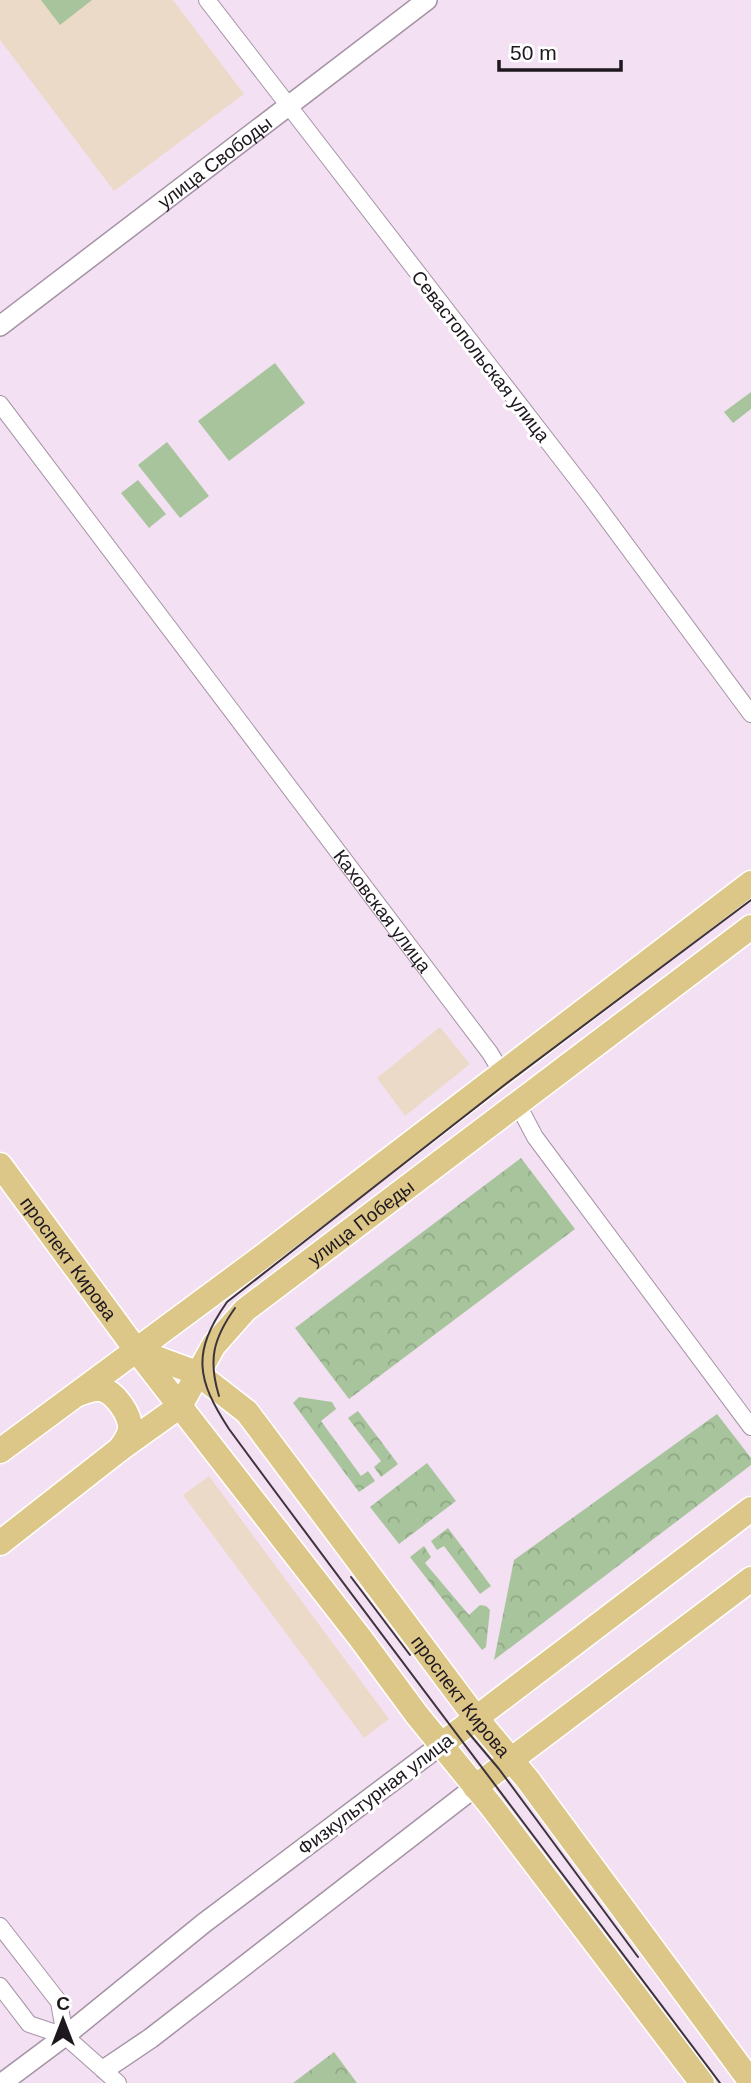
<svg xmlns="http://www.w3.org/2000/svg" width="751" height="2083" viewBox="0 0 751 2083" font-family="Arial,sans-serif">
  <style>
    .commercial { fill: #ecdac9 }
    .grass { fill: #a8c49c }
    .park { fill: url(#park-crowns) }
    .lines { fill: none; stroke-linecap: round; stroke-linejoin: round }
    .minor-casing { stroke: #a593a5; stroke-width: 18 }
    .tertiary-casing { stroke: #a593a5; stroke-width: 22 }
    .primary-casing { stroke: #fff; stroke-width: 27 }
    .minor { stroke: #fff; stroke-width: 16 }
    .tertiary { stroke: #fff; stroke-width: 19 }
    .primary { stroke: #dcc688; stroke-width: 24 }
    .tram { stroke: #3c333b; stroke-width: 2 }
    .labels { text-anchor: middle; stroke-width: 6; stroke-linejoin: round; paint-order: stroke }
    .street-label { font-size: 19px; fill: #1e171e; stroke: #fff }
  </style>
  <defs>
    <pattern id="park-crowns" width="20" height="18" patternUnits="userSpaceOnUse" patternTransform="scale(1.75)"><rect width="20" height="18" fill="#a8c49c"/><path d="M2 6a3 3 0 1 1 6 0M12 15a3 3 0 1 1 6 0" fill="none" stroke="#90a886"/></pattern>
  </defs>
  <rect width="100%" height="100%" fill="#f4e0f3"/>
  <path class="commercial" d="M0,0h173l71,94 -130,97 -114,-151z
    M440,1027l30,37 -65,52 -28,-38z
    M209,1476l180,243 -25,19 -181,-243z"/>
  <path class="grass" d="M41,0h51l-32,25z
    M275,363l30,40 -76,58 -31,-40z
    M751,392v17l-18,14 -9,-11z
    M167,442l42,54 -29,22 -42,-53z
    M138,480l28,34 -17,14 -28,-35z"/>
  <path class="park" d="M521,1158l54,71 -226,170 -54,-71z
    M299,1397l33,5 4,7 -15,12 40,55 7,-5 7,10 -16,11 -66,-89z
    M358,1411l40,53 -17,13 -7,-10 7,-6 -33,-43z
    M717,1414l34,44v7l-257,195 20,-100z
    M427,1463l29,38 -57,43 -29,-37z
    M448,1528l43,58 -11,8 -36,-48 -7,4 -6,-9z
    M424,1546l7,11 -6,6 44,52 11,-10 6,1 4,4 -4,37 -4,3 -72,-93z
    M334,2052l23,31h-64z"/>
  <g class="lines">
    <defs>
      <g id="minor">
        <path d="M207,0l383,496 161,218"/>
        <path id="s1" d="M0,404l490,649 12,20"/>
        <path d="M517,1103l18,34 216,290"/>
        <path d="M0,1926l59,76 6,34"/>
        <path d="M0,1986l29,38 36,12 53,47"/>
      </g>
      <g id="tertiary">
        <path id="s2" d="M0,326l427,-326"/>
        <path d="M105,2069l46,-31 324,-251"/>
        <path d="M2,2083l63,-47 139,-113 238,-179"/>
      </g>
      <g id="primary">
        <path id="s3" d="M0,1165l137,186 224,288 56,76 75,92 210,276"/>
        <path id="s4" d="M137,1351l60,22 50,39 229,306 52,62 223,302"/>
        <path d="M78,1394c7,-2 15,-6 23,-5 14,3 30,26 29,40 -1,8 -6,14 -10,20"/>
        <path d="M0,1451l258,-191 493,-377"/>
        <path id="s5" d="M0,1543l120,-94 60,-43 34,-61 31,-35 506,-383"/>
        <path d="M442,1744l309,-235"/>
        <path d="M475,1787l276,-208"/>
      </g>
    </defs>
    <use href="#minor" class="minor-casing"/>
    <use href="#tertiary" class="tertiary-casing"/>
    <use href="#primary" class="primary-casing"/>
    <use href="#minor" class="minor"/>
    <use href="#tertiary" class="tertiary"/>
    <use href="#primary" class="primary"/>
    <path class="tram" d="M219,1396c-11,-36 -6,-57 16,-88
      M351,1577l59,78
      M467,1731l32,38 139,188
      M720,2083c-164,-218 -329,-434 -491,-654 -32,-49 -38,-76 -2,-127l280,-219 244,-183"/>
  </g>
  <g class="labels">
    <g class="street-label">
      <text dy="7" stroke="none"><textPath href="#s2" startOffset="270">улица Свободы</textPath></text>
      <text transform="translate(481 356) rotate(52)" y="7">Севастопольская улица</text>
      <text dy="7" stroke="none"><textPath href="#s1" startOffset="635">Каховская улица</textPath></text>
      <text dy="7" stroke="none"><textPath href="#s5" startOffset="488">улица Победы</textPath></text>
      <text dy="7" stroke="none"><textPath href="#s3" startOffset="116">проспект Кирова</textPath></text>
      <text dy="7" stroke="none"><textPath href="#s4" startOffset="483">проспект Кирова</textPath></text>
      <text transform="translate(375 1794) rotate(-37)" y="7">Физкультурная улица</text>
    </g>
  </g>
  <g transform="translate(63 2020)" stroke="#ffffff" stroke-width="5" paint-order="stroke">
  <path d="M0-5L12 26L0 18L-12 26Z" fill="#1e171e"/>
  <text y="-10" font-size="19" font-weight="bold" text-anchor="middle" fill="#1e171e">С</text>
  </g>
  <path d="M499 60v10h122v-10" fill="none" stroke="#1e171e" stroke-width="3.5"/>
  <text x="510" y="60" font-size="21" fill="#1e171e" stroke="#ffffff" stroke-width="5" paint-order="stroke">50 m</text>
</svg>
